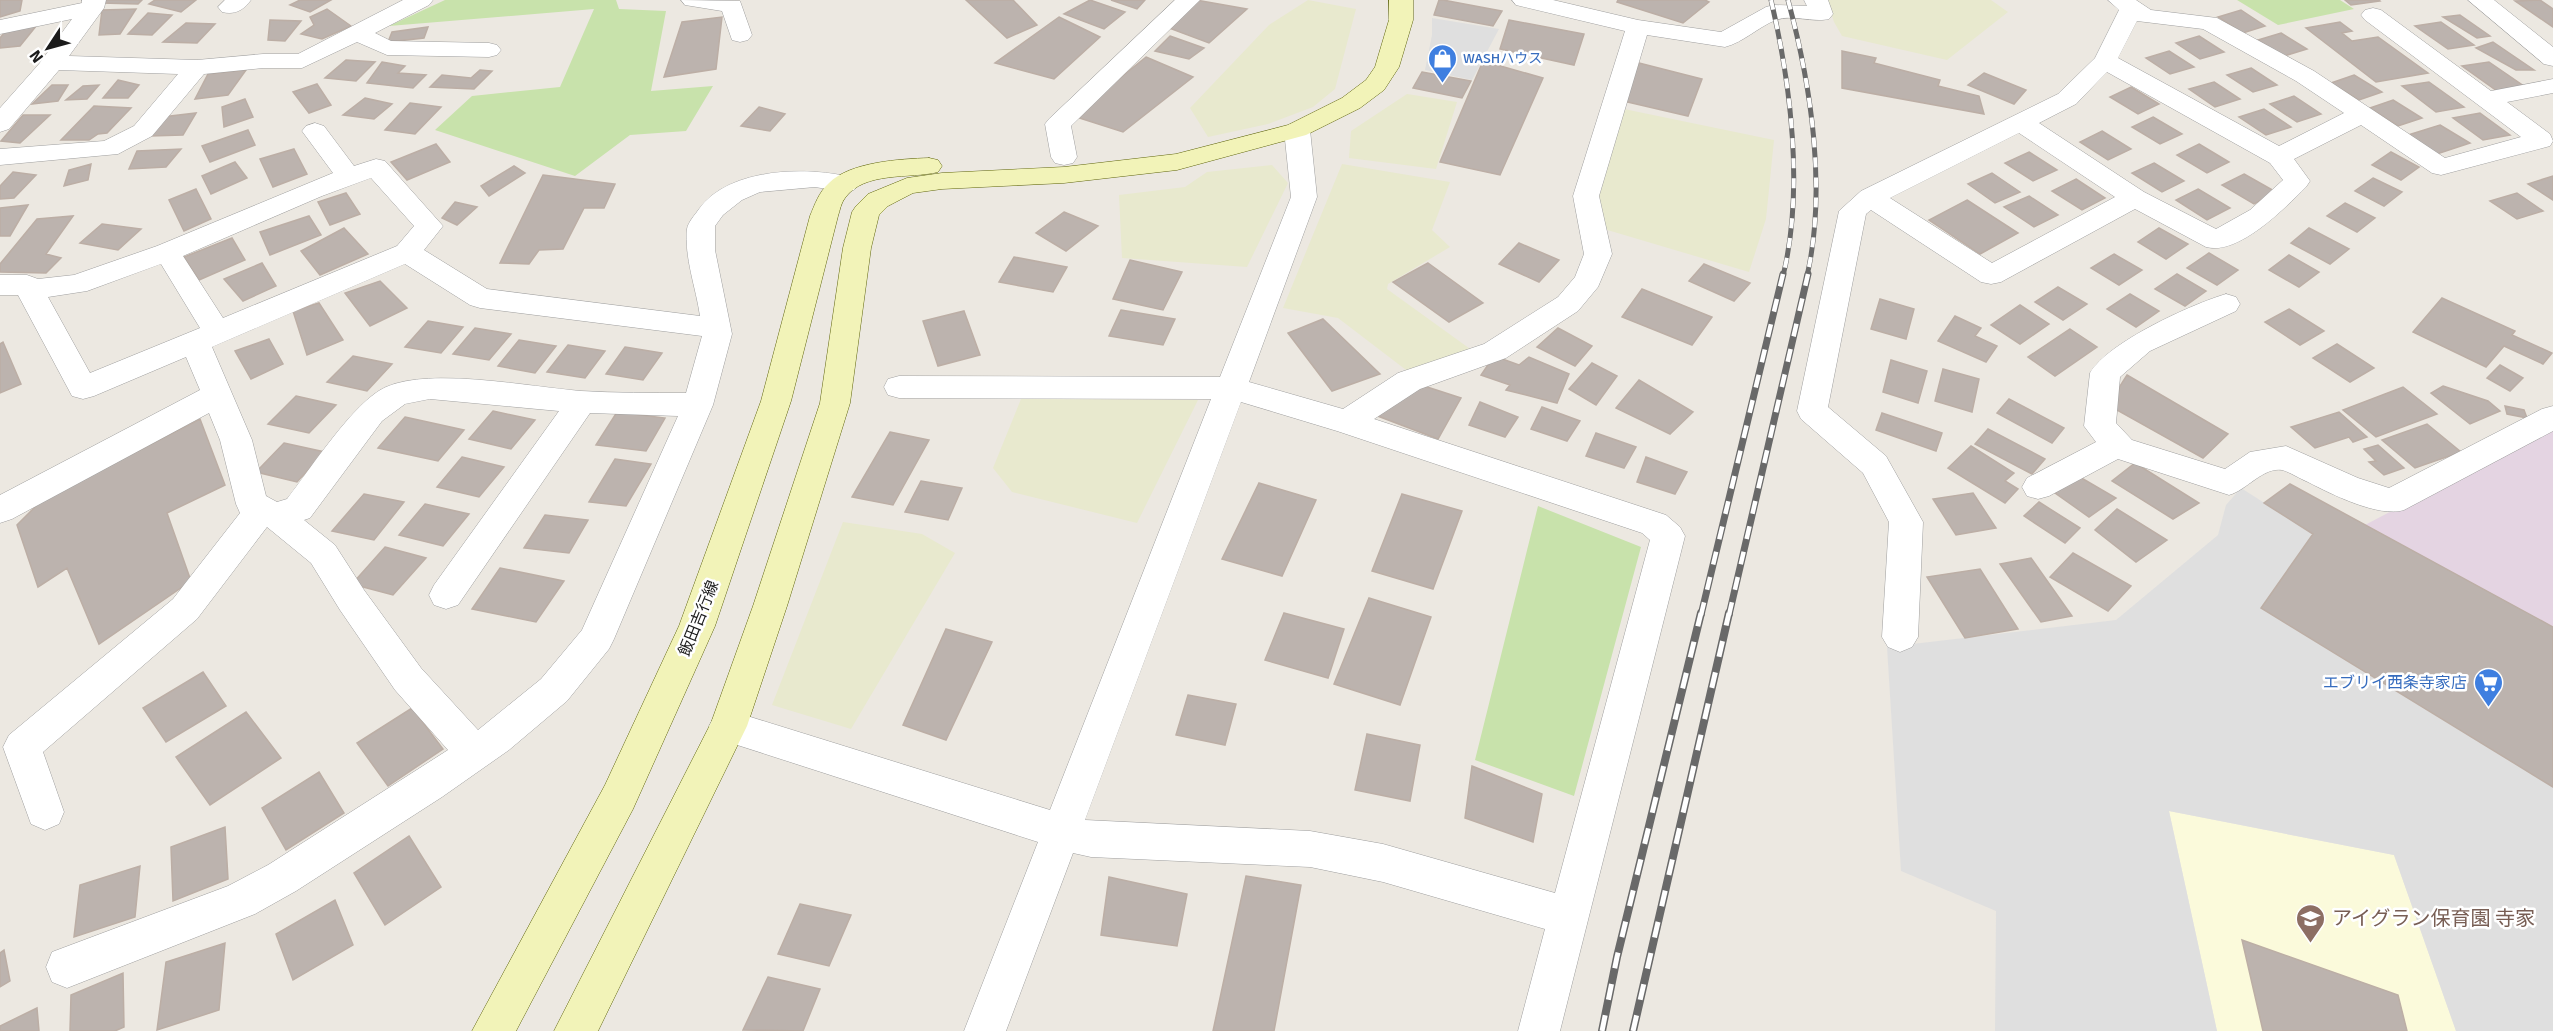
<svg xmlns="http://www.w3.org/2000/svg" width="2553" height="1031" viewBox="0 0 2553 1031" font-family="Signika,'Noto Sans JP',sans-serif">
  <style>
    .industrial { fill: #e4d4e2 }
    .education { fill: #fbfadb }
    .farmland { fill: #e8e9ce }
    .grass { fill: #c8e2ab }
    .parking { fill: #dfdfdf }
    .building { fill: #bcb3ae; stroke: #bcaea5; stroke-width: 1.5 }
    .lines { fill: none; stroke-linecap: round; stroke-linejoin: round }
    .street-casing { stroke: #9f9f9f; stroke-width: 1 }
    .secondary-casing { stroke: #60660e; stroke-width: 1 }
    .street { fill: #fff; fill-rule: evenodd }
    .secondary { fill: #f2f3b8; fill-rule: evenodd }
    .rail-far2-casing { stroke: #696969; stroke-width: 5 }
    .rail-far1-casing { stroke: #696969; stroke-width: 7 }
    .rail-casing { stroke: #696969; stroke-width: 8 }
    .rail-far2 { stroke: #fff; stroke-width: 4; stroke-dasharray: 10; stroke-linecap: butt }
    .rail-far1 { stroke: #fff; stroke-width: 4.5; stroke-dasharray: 13; stroke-linecap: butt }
    .rail { stroke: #fff; stroke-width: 5; stroke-dasharray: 16; stroke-linecap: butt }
    .labels { text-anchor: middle; stroke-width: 5; stroke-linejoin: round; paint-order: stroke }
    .far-shop-label { font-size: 14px; fill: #366cbe; stroke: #fff; text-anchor: start }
    .street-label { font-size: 16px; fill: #1b1b1b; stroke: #fff }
    .shop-label { font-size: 16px; fill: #366cbe; stroke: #fff; text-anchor: end }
    .near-education-label { font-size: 20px; fill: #785e54; stroke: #fff; text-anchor: start }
  </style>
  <rect width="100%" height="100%" fill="#ece8e1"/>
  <path class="industrial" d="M2553,426v201l-188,-102z"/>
  <path class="education" d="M2169,811l225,44 62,176h-239z"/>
  <path class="farmland" d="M1308,0l48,9 -21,80 -22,18 -45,17 -60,13 -18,-29 79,-83z
    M1827,0h164l17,12 -61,48 -105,-24 -8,-14z
    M1407,94l50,8 -21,67 -87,-11 2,-27z
    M1624,109l150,31 -8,79 -17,53 -145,-43 -9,-33z
    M1342,164l108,18 -18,48 18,17 -62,37 -1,5 86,62 -63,22 -72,-55 -55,-10z
    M1272,165l16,18 -41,84 -125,-9 -3,-63 66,-8 22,-15z
    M1021,399l177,1 -61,123 -125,-31 -19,-24z
    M843,522l79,12 33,19 -104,176 -79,-24z"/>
  <path class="grass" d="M445,0h171l3,9 47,2 -15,80 62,-5 -27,45 -56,4 -55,41 -140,-46 37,-34 88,-9 34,-78 -205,17z
    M2237,0h103l14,9 -76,16z
    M1538,506l103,41 -67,249 -99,-36z"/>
  <path class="parking" d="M1432,18l67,11 -27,51 -47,-10 7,-35z
    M2241,488l72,46 -52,74 292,179v244h-97l-62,-176 -225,-44 48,220h-222l1,-120 -95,-40 -14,-224 229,-27 102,-85 8,-30z"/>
  <path class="building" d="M0,0h22l-2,11 -20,6z
    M104,0h38l-4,4 -36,-1z
    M155,0h41l-15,12 -32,-8z
    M300,0h31l-21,12 -20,-7z
    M966,0h47l24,25 -30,13z
    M1090,0l35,12 -21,17 -40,-15z
    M1111,0h34l-8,9z
    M1196,0l51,9 -38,34 -40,-15z
    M1439,0h4l59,11 -9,15 -59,-11z
    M1618,0h87l4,2 -26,21 -66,-21z
    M2345,0h34l1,1 -29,4z
    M2540,0l13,9v18l-38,-26z
    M136,9l-16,25 -21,1 3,-25z
    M327,9l24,17 -29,13 -21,-5 13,-9 -4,-8z
    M2241,10l24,16 -22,7 -25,-16z
    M148,13l24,2 -20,20 -24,-1z
    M2460,15l30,21 -13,2 -34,-21z
    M722,17l-6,52 -52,8 18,-55z
    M1059,17l41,20 -46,42 -59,-16z
    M270,20l31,1 -16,20 -17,-1z
    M1509,20l75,14 -10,31 -74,-16z
    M2340,22l12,9 -10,2 10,8 26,-4 50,36 -52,9 -70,-54z
    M2441,22l33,23 -26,4 -33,-23z
    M186,23l29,1 -18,19 -34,-1z
    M37,25l-17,21 -20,2v-10l9,-11z
    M428,27l-4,11 -36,4 4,-10z
    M2281,33l26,16 -23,7 -26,-16z
    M1170,36l34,12 -15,11 -34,-8z
    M2199,36l25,16 -24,7 -24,-16z
    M2493,42l41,28h-18l-40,-22z
    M1842,51l34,7 -2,5 66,17 -2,6 41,10 5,18 -142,-26z
    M2169,51l25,16 -24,7 -24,-16z
    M1146,57l47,20 -70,55 -50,-16z
    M346,60l29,2 -19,19 -31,-3z
    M1483,61l60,17 -43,97 -60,-13z
    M382,62l23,4 -7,7 28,2 -13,13 -46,-5z
    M2489,62l35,24 -27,5 -35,-25z
    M1639,63l63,16 -14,37 -65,-15z
    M2251,68l26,17 -24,7 -26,-17z
    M246,70l-18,25 -33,4 13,-25z
    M480,70l12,1 -18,18 -44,-2 12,-12 29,3z
    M1422,72l49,9 -9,17 -49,-10z
    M1984,73l42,17 -12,14 -46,-19z
    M2354,75l28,17 -23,8 -28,-17z
    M118,80l21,5 -11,13h-25z
    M2214,82l26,17 -25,8 -26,-18z
    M2429,82l35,25 -28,5 -34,-26z
    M317,84l14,21 -22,8 -16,-21z
    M52,85h16l-10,16 -26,3z
    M99,85l-12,14 -21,1 17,-14z
    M2131,87l28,17 -21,10 -28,-17z
    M2294,96l27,18 -24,8 -27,-18z
    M365,98l27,6 -18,15 -31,-4z
    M245,99l8,18 -29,10 -2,-20z
    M2393,100l29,18 -24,8 -28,-18z
    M410,103l31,4 -26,27 -30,-4z
    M94,106l37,2 -24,25 -9,1 -9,6h-28z
    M759,107l26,7 -15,17 -29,-5z
    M2264,109l27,18 -25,8 -27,-18z
    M196,113l-13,22 -32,1 11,-19z
    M2480,113l30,22 -27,5 -30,-22z
    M23,115h27l-30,28 -19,-2z
    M2153,117l29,17 -22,10 -28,-17z
    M2440,125l30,18 -33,11 -29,-19z
    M248,130l7,15 -45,17 -8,-16z
    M2102,131l29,18 -23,11 -28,-18z
    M436,144l14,18 -43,18 -16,-18z
    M2199,144l30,18 -22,11 -30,-18z
    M181,149l-15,18 -37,2 8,-18z
    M294,149l13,25 -34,13 -13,-28z
    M2029,152l28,18 -24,11 -28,-18z
    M2391,152l28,15 -18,13 -29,-15z
    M235,162l12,16 -36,16 -9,-18z
    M2154,163l30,18 -22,11 -30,-19z
    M91,164l-3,16 -24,6 5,-16z
    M514,166l11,7 -36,23 -8,-10z
    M13,172l23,3 -22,23 -14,1v-13z
    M1992,173l28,19 -25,11 -27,-19z
    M2244,174l32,18 -22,12 -32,-19z
    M543,175l72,9 -11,24h-20l-21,41 -24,1 -10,14 -29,-1z
    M2553,176v24l-25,-16z
    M2373,178l29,14 -18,14 -29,-15z
    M2076,179l29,19 -23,12 -30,-19z
    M196,189l15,30 -27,12 -15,-31z
    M2198,189l32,19 -23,12 -31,-20z
    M346,193l14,21 -30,11 -12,-23z
    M2517,193l26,18 -26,8 -27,-18z
    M2029,196l29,19 -24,12 -30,-20z
    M1967,200l51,33 -38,21 -51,-34z
    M455,202l22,5 -20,18 -15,-7z
    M2345,203l30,15 -18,14 -30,-16z
    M28,205l-18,31h-10v-28z
    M1064,212l34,14 -32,25 -30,-18z
    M73,216l-27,38 15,4 -15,15 -46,-1v-8l37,-45z
    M309,216l12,19 -51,20 -10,-23z
    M102,224l39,5 -23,21 -38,-7z
    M344,228l24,26 -48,21 -19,-24z
    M2159,228l29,16 -22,15 -28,-17z
    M2309,228l40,21 -19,15 -39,-21z
    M232,238l13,22 -46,20 -15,-23z
    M1519,243l40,17 -20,22 -40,-18z
    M2209,253l29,17 -21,15 -30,-17z
    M2114,254l28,16 -23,15 -28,-17z
    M2289,255l30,17 -20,15 -30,-17z
    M1014,257l53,10 -14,25 -54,-10z
    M1130,260l52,12 -19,38 -50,-11z
    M262,263l14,23 -33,15 -19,-22z
    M1428,263l55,40 -34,19 -56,-40z
    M1704,264l46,19 -16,18 -45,-20z
    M2177,274l29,17 -21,15 -30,-17z
    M380,281l27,27 -37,18 -25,-33z
    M2058,287l29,17 -24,16 -28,-18z
    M1642,289l70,28 -20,28 -70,-28z
    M2130,294l29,17 -23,16 -29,-18z
    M2442,298l73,33 -3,4 40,18 -9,11 -39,-18 -18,21 -73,-35z
    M1880,299l34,10 -8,30 -35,-10z
    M319,303l24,37 -36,15 -14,-44z
    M2020,305l29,19 -29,20 -29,-19z
    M2289,309l35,22 -24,14 -35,-23z
    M1121,310l54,9 -12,26 -54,-9z
    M964,311l16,44 -42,11 -15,-45z
    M1955,316l26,12 -6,8 22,10 -11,16 -48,-21z
    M1323,319l57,55 -48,17 -44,-58z
    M428,321l35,6 -22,26 -36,-6z
    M475,328l36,6 -22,26 -36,-6z
    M1558,328l34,18 -17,20 -38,-19z
    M2070,329l27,18 -42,29 -27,-19z
    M269,339l14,25 -32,15 -16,-28z
    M519,340l37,6 -21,27 -37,-7z
    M3,342l18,42 -21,9v-49z
    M2337,344l37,24 -24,14 -37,-24z
    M568,345l37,6 -20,27 -38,-6z
    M625,347l37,6 -19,27 -37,-6z
    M353,356l39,8 -25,27 -40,-9z
    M1494,356l25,9 10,-8 40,17 -12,29 -51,-13 4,-5 -29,-10z
    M1891,360l36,11 -9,32 -35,-11z
    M1592,363l25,13 -21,29 -27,-16z
    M2500,365l23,13 -13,13 -23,-13z
    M1943,369l36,10 -7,33 -37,-11z
    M2127,375l101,59 -25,24 -95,-53z
    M1639,380l54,32 -23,22 -54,-26z
    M1421,385l40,13 -23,41 -63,-24z
    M2443,386l45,15 12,10 -30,13 -39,-31z
    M2403,387l34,27 -61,23 -33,-27z
    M296,396l40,9 -27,28 -41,-9z
    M2009,399l55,29 -12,15 -55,-30z
    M1480,402l38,15 -13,20 -36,-12z
    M2505,406l19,4 3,8 -20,-4z
    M1542,407l38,14 -13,20 -36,-12z
    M493,411l42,9 -24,29 -42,-10z
    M617,412l48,6 -19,33 -50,-6z
    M2339,412l28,25 -14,5 -4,-5 -34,11 -24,-21z
    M1882,413l60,20 -6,18 -60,-21z
    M405,417l59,13 -26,31 -60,-13z
    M200,419l25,66 -58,28 24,68 -92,63 -32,-76 -29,19 -21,-62 24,-24z
    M2427,424l34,28 -46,16 -33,-28z
    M1988,429l57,30 -13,15 -57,-30z
    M890,432l39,8 -36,65 -41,-8z
    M1596,433l40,14 -12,21 -38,-12z
    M284,443l41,9 -28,30 -41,-10z
    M2378,445l26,23 -20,7 -15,-13 7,-1 -12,-12z
    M1971,446l43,27 -9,8 13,8 -13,14 -57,-35z
    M462,457l42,10 -25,30 -42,-10z
    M1646,457l41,15 -12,22 -38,-12z
    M615,459l36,5 -25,42 -37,-4z
    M2135,463l64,40 -26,16 -61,-38z
    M2078,476l38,22 -27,19 -34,-24z
    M921,481l41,7 -14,32 -43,-8z
    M1259,483l57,17 -34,76 -60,-17z
    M2290,484l263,143v160l-292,-179 52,-74 -49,-31z
    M1973,493l23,35 -40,7 -23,-36z
    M364,494l40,8 -30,38 -42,-9z
    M1402,494l60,17 -29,78 -61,-18z
    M2039,502l41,26 -15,15 -41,-27z
    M425,504l44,10 -26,32 -44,-11z
    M2117,509l50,31 -31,22 -41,-32z
    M545,515l43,5 -19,33 -45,-5z
    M385,547l41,11 -33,37 -41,-11z
    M2073,553l58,33 -23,25 -58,-34z
    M2031,558l41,58 -31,6 -41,-58z
    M500,568l64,13 -28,41 -64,-13z
    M1980,569l38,60 -53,9 -38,-61z
    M1369,598l62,19 -31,88 -66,-21z
    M1284,613l60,16 -16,49 -63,-18z
    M946,629l46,13 -46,98 -43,-15z
    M203,672l23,34 -60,36 -23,-34z
    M1188,695l48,9 -11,41 -49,-10z
    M412,708l31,41 -55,37 -31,-43z
    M246,712l35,46 -71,47 -34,-48z
    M1367,734l53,11 -10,56 -55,-11z
    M1472,766l70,28 -9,48 -68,-24z
    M319,772l25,41 -58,37 -24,-42z
    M225,827l3,52 -55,22 -2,-54z
    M409,836l32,51 -56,38 -31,-52z
    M140,866l-5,51 -61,20 6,-52z
    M1246,876l55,9 -27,146h-61z
    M1109,877l78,17 -10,52 -76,-11z
    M335,900l18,45 -60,35 -17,-46z
    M800,904l51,11 -22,51 -51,-12z
    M2242,940l156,55 9,36h-144z
    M225,943l-6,67 -62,20 9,-68z
    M4,950l6,31 -10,6v-34z
    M123,973l1,54 -9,4h-45l1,-36z
    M768,977l52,12 -17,42 -60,-1z
    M37,1008l2,23h-39v-5z"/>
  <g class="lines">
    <defs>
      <path id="street" d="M82,0h24l-2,8 -35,48 128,4 66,-6h35l105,-54h30l-4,5 -54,28 16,8 98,2 8,2 4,5 -4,5 -8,2 -102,-2 -30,-13 -55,26h-39l-59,6 -52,62 -34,18 -118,11v-16l104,-8 30,-15 44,-52 -119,-4 -50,59 -9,3v-24l39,-44 33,-45 -72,15v-14l82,-17z
        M225,0h26c-8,11 -17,15 -29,12l-4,-5z
        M681,0l59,1 12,34 -4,5 -8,2 -8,-2 -10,-29 -37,-6z
        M1175,0h25l-129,126 6,31 -4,6 -9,2 -9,-2 -4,-6 -6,-33 4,-5z
        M1512,0h41l85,20 83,12 45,-25 8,-2 33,1 -3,-6h24l5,14 -4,5c-16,4 -37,-5 -53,1 -18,7 -32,22 -51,27l-78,-12 -48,161 13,58 -14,33 -20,24 -72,47 -86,31 -46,30 292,96 14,12 5,9 -125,495h-42l27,-102 -162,-47 -73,-15 -219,-10 -18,-4 -67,178h-42l74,-189 -310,-100 -13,-5 -6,-11 6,-11 13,-5 322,100 161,-411 -312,-1 -11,-3 -4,-8 4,-8 11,-3 321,1 71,-180 -7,-67 4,-5 9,-3 9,3 4,5 7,67 -68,185 94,27 55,-36 86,-29 74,-47 17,-20 9,-23 -11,-58 52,-165 -109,-26zM1241,402l96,29 305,102 8,7 -95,353 -172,-49 -73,-13 -225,-11z
        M2108,0h28l15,10 66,8 97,53 131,87 76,-21 -156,-117 -4,-5 4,-5 8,-2 8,2 110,81 62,-12v14l-46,9 43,32 3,7 -3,5 -109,29 -9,-2 -71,-48 -67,34 16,22 -4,6c-21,21 -68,69 -100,60l-71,-38 -134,73 -10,2 -10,-2 -110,-72 -5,4 -38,193 58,49 37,66 -5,115 -6,10 -12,5 -12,-5 -6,-10 7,-115 -26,-49 -62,-54 -4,-8 42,-200 22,-20 197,-97 37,-36 24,-48zM2137,21l66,8 93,52 48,32 -65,33 -161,-88zM2107,72l163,91 13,17 -33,30 -34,19 -72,-37 -105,-69 37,-19zM2019,133l96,64 -123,66 -102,-65z
        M2468,0h26l59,47v19l-9,-2z
        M315,123l9,3 30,40 22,-7 9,2 58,65 -19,24 63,39 213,27c-4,-28 -16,-59 -13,-87 1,-7 8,-14 12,-20 30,-42 110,-43 155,-31l4,6 -4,6 -9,2 -30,-5 -55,5 -18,8 -19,15 -8,11v24l17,84 -19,71 -99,234 -5,10 -42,52 -58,49 -67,47 -146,94 -41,23 -188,74 -15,-6 -6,-15 6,-15 176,-66 40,-21 180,-115 -53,-60 -55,-80 -29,-47 -44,-36 -70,92 -154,133 21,60 -5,12 -14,6 -14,-6 -28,-77 6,-12 164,-136 67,-86 -4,-9 -16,-64 -11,-27 -197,106 -12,4v-28l200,-105 -14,-33 -92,39 -11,3 -11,-3 -54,-101h-18v-20h27l11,4 36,-4 83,-29 176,-73 -31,-42 4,-5zM371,178l43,48 -17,20 -174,72 -40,-62 139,-60zM161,264l39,64 -110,45 -42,-76 39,-6zM405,264l65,41 10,3 222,28 -16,57c-35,0 -70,0 -105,-2 -51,-4 -150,-24 -195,-4 -32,14 -76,83 -99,112l-10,3 -11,-6 -14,-56 -40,-93zM430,399l129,12 -125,174 -5,10 5,10 12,4 12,-4 132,-192 88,3 -96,214 -41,49 -63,51 -57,-62 -57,-78 -29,-45 -31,-25 6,-2 72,-97 23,-17z
        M2226,294l10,3 4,7 -4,7 -86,40 -30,26 -4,46 16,17 93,29 25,-17 36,-6 72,32 31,10 153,-79 11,-3v25l-149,79c-25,8 -73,-16 -96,-28 -8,-3 -18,-10 -26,-12 -19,-3 -35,20 -53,25l-111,-36 -69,37 -11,3 -11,-3 -5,-9 5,-9 69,-36 -12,-16 6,-53c18,-31 102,-69 136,-79z"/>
      <path id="secondary" d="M1389,0h24v20l-14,47 -15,23 -24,18 -54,27 -129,35 -113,13 -122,6 -29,4 -25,13 -9,9 -8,33 -21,155 -63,203 -40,120 -149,305h-44l157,-308 42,-117 67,-203 23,-155 9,-36 4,-6 12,-12 39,-16 35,-5 122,-6 112,-13 112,-29 54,-27 24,-18 9,-13 14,-47z
        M929,158l9,2 4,6 -4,6c-28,7 -74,-1 -93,26 -4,5 -5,12 -7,18l-47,185 -76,225 -82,183 -117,222h-44l133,-246 74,-159 82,-225 49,-185c5,-12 9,-24 19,-33 21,-21 71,-24 100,-25z"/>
    </defs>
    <use href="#street" class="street-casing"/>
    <use href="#secondary" class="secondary-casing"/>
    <use href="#street" class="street"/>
    <use href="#secondary" class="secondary"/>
    <defs>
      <path id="rail-far2" d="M1771,0c20,85 33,190 12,276
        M1788,0c23,85 39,189 19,276"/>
      <path id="rail-far1" d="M1701,615l82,-341
        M1729,615l79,-341"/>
      <path id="rail" d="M1602,1031l15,-74 84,-344
        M1633,1031l96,-418"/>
    </defs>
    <use href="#rail-far2" class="rail-far2-casing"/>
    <use href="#rail-far1" class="rail-far1-casing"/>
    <use href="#rail" class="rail-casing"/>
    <use href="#rail-far2" class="rail-far2"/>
    <use href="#rail-far1" class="rail-far1"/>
    <use href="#rail" class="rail"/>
  </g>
  <defs>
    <symbol id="shop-pin" viewBox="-11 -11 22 30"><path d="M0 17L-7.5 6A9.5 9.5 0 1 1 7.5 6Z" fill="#3f7fe0" stroke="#fff"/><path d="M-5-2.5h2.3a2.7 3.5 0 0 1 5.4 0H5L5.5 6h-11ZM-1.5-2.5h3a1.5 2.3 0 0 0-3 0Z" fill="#fff"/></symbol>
    <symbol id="supermarket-pin" viewBox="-11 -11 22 30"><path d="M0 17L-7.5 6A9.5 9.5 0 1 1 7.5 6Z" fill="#3f7fe0" stroke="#fff"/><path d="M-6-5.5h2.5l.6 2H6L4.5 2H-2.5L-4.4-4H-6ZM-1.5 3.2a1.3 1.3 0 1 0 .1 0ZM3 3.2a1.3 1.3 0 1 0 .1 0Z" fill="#fff"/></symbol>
    <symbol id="school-pin" viewBox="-11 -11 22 30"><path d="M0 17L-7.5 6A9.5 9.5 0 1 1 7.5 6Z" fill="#8d6e63" stroke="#fff"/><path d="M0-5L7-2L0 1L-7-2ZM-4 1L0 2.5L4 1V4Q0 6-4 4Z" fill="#fff"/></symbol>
  </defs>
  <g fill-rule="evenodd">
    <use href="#shop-pin" x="1426" y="42" width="33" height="45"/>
    <use href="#supermarket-pin" x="2472" y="666" width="33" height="45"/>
    <use href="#school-pin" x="2294" y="902" width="33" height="45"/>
  </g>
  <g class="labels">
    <g class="far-shop-label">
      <text x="1463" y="63">WASHハウス</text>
    </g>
    <g class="street-label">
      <text transform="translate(698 618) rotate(-68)" y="6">飯田吉行線</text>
    </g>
    <g class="shop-label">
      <text x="2467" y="688">エブリイ西条寺家店</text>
    </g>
    <g class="near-education-label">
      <text x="2332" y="925">アイグラン保育園 寺家</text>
    </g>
  </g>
  <g transform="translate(48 48) rotate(234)" stroke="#ffffff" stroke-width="4.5" paint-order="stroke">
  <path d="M0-4.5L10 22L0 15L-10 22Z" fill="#1b1b1b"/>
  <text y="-9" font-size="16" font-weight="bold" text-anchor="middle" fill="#1b1b1b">N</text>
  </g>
</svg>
